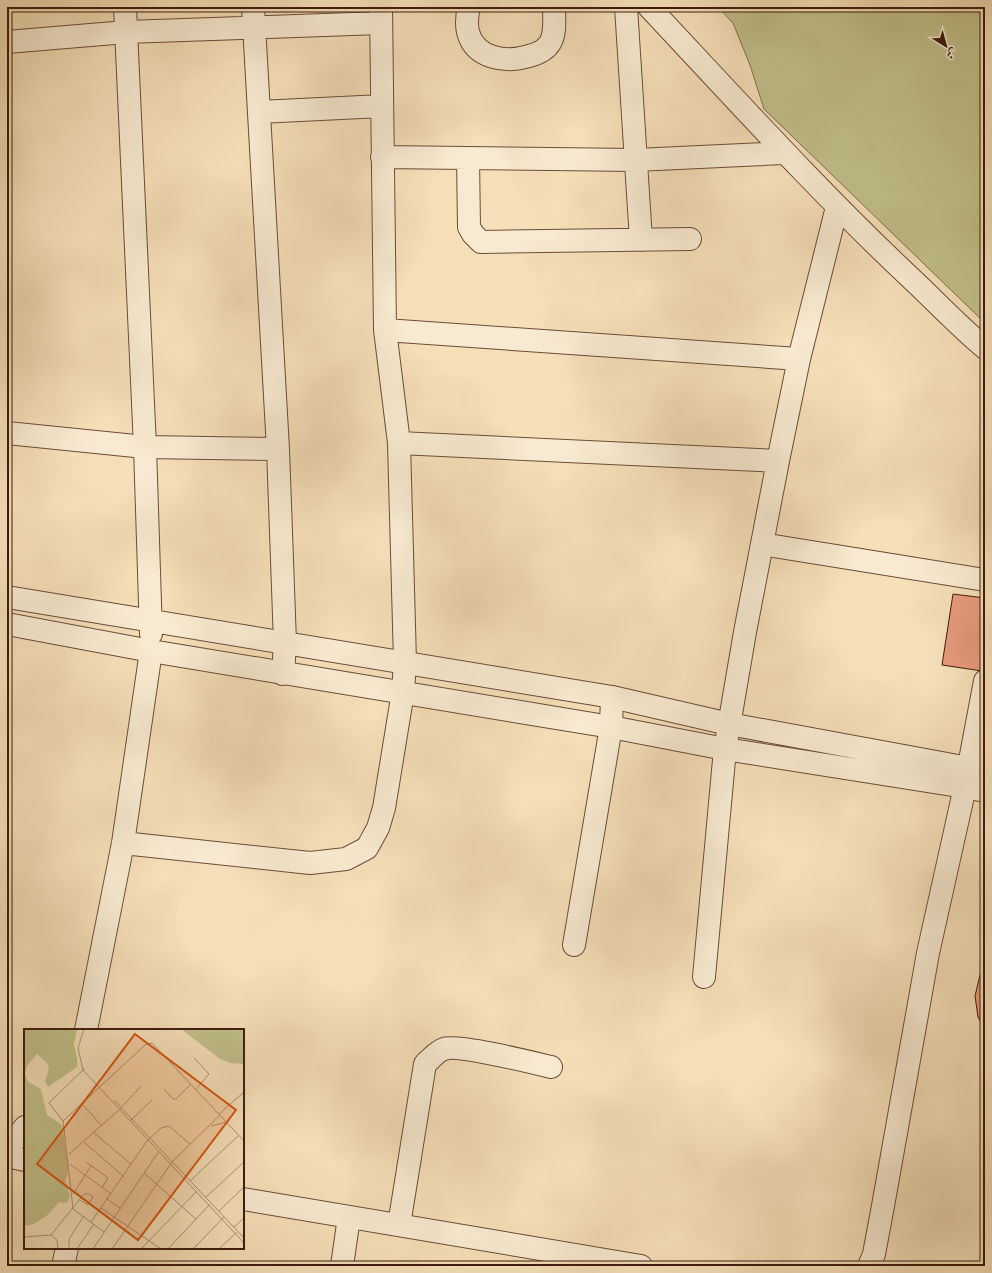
<svg xmlns="http://www.w3.org/2000/svg" width="992" height="1273" viewBox="0 0 992 1273" font-family="'IM FELL DW Pica',Amiri,serif">
  <style>
    .green { fill: #c1c08b; stroke: #806e4c }
    .building { fill: #e79a7d; stroke: #3e1b0e }
    .lines { fill: none; stroke-linecap: round; stroke-linejoin: round }
    .minor-casing { stroke: #6c4c38; stroke-width: 24 }
    .tertiary-casing { stroke: #6c4c38; stroke-width: 24 }
    .minor { stroke: #f8ead1; stroke-width: 22 }
    .tertiary { stroke: #f8ead1; stroke-width: 22 }
    .inset-road { fill: none; stroke: #ac9174; stroke-width: 1 }
    .view { fill: #d7530c; fill-opacity: 0.15; stroke: #d7530c; stroke-width: 2 }
    .inset-edge { fill: none; stroke: #3e1b0e; stroke-width: 2 }
  </style>
  <rect width="100%" height="100%" fill="#f5dfb8"/>
  <filter id="stains"><feTurbulence type="fractalNoise" baseFrequency=".005" numOctaves="4"/><feColorMatrix values="0 0 0 0 .2 0 0 0 0 .09 0 0 0 0 .02 0 0 0 .5 -.17"/></filter>
  <radialGradient id="worn" r=".72"><stop offset=".6" stop-color="#630" stop-opacity="0"/><stop offset="1" stop-color="#630" stop-opacity=".3"/></radialGradient>
  <path class="green" d="M718,7h267v316l-221,-214 -14,-44 -17,-42z"/>
  <path class="building" d="M953,594l32,4v51l-3,22 -40,-6z
    M985,966v64l-7,-13 -3,-21 5,-21z"/>
  <g class="lines">
    <defs>
      <path id="minor" d="M253,7l25,442 7,194 -2,31
        M469,7c-2,8 -3,16 -1,25 7,27 38,31 61,24 8,-2 16,-5 21,-13 6,-10 4,-25 4,-36
        M626,7l15,233
        M649,7c88,94 174,189 267,276 23,22 45,45 69,65
        M7,42l119,-10 255,-9
        M259,112l123,-6
        M382,157l254,3 148,-7
        M468,158l1,69 4,7 8,8 209,-3
        M385,330l414,29
        M7,433l138,14 133,2
        M399,443l379,18
        M762,544l223,36
        M123,843l187,20 36,-4 21,-11 11,-20 6,-20 19,-116 2,-30 -6,-219 -14,-113 -4,-323
        M574,945l37,-218 1,-30
        M704,977l21,-228 20,-117 33,-171 21,-102 38,-152
        M86,1030l37,-187 28,-192
        M7,1149l18,-22
        M7,1156l18,4
        M243,1199l398,67
        M399,1225l26,-161c6,-5 12,-13 19,-15 13,-5 90,14 107,18
        M63,1266l4,-18
        M342,1266l7,-49
        M869,1266l5,-12 9,-48 45,-253 37,-166 20,-106"/>
      <path id="tertiary" d="M125,7l20,440 6,187
        M7,597l605,100 117,27 256,47
        M7,624l144,27 460,76 114,22 240,38 20,4"/>
    </defs>
    <use href="#minor" class="minor-casing"/>
    <use href="#tertiary" class="tertiary-casing"/>
    <use href="#minor" class="minor"/>
    <use href="#tertiary" class="tertiary"/>
  </g>
  <g transform="translate(24 1029)">
    <rect width="220" height="220" fill="#f5dfb8"/>
    <path d="M0,0h53l-3,15 3,14v9l-29,20 -3,-6 4,-12 -2,-6 -10,-9 -10,12 -2,8 3,8 13,7 6,26 15,10 7,45 -4,11 5,15 -3,7 -8,-1 -10,12 -15,10 -10,2zM157,0h63v35l-14,-1 -10,-4z" fill="#c1c08b"/>
    <path class="inset-road" d="M60,0l-6,19 5,22 161,173M170,29l15,16 -13,15M61,39l-36,35 14,18 1,8 9,80 31,23M140,60l9,10h3l15,-15M90,71l130,138M57,74l21,23M195,85l25,-22M39,92l82,-76 7,-2 92,98M106,92l22,-21M187,97l15,-4M70,104l37,31M60,113l40,35M45,125l50,-44 22,-24M62,133l22,16 -6,10M46,135l41,30M120,144l52,46M166,152l49,-46M49,165l18,-28M182,168l38,-35M83,170l13,9M77,179l60,41M194,183l26,-25M67,193l56,-81 14,-13 8,-2 21,18M210,198l10,-9M27,206l33,-41h5l4,3 -5,8 -8,-5M0,208l27,-2 6,5 1,9M45,218v-8l15,-23M53,220l17,-25M69,220l66,-98M88,220l60,-87 48,-47M117,220l56,-58M144,220l42,-45M169,220l31,-32M195,220l18,-17"/>
    <path class="view" d="M111,5l101,76 -98,130 -101,-76z"/>
    <rect width="220" height="220" class="inset-edge"/>
  </g>
  <rect width="992" height="1273" fill="none" stroke="#f5dfb8" stroke-width="24"/>
  <rect x="8" y="8" width="976" height="1257" fill="none" stroke="#3e1b0e" stroke-width="2"/>
  <rect x="12" y="12" width="968" height="1249" fill="none" stroke="#3e1b0e"/>
  <g transform="translate(946 46) rotate(143)" stroke="#f8ead1" stroke-width="3" paint-order="stroke">
  <path d="M0-3L7 15L0 10L-7 15Z" fill="#3e1b0e"/>
  <text y="-6" font-size="11" font-weight="bold" text-anchor="middle" fill="#3e1b0e">ش</text>
  </g>
  <rect width="100%" height="100%" filter="url(#stains)"/>
  <rect width="100%" height="100%" fill="url(#worn)"/>
</svg>
